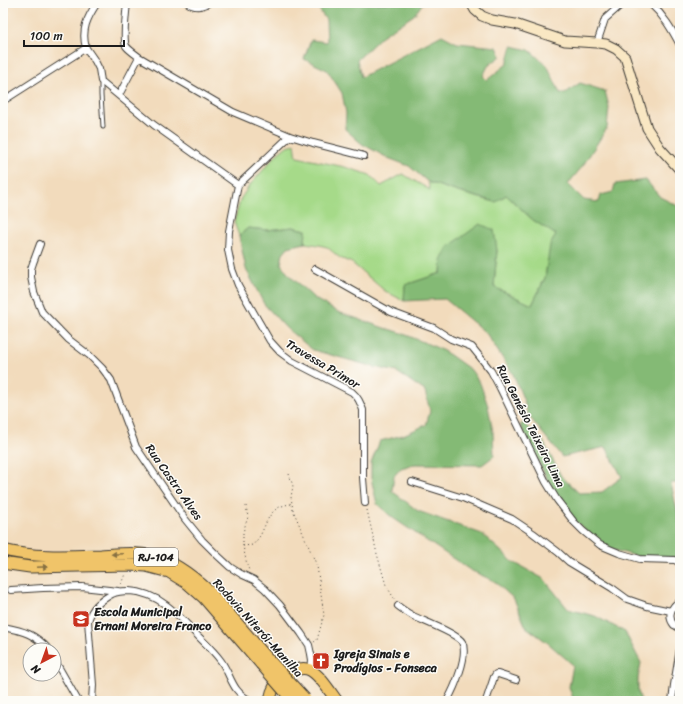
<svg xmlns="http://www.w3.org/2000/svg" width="683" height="704" viewBox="0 0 683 704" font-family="Sriracha,sans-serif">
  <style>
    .green { fill: #a6da89; stroke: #617b52 }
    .forest { fill: #84ba75; stroke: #506b48 }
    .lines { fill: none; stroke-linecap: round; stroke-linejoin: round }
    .lane-casing { stroke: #3c3934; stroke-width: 5 }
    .street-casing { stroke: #3c3934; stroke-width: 8 }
    .secondary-casing { stroke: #3c3934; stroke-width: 11 }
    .highway-casing { stroke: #3c3934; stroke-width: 13 }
    .path { stroke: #3c3934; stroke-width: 1; stroke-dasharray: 1 3; stroke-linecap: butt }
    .lane { stroke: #fff; stroke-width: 3 }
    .street { stroke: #fff; stroke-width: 6 }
    .secondary { stroke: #f9e7c3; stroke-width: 9 }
    .highway { stroke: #f0c469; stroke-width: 11 }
    .highway-bridge-casing { stroke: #3c3934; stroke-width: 13; stroke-linecap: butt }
    .highway-bridge { stroke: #f0c469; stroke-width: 11 }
    .oneway { fill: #867042 }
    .labels { text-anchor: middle; stroke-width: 3; stroke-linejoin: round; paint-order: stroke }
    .shield { fill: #fdfcf7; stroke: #605f5e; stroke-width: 1 }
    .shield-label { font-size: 11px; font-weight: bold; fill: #1c1c1c }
    .street-label { font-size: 12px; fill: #1c1c1c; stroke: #fdfcf7 }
    .poi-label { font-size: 12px; font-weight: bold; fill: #1c1c1c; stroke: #fdfcf7; text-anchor: start }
  </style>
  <rect width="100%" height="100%" fill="#fdfcf7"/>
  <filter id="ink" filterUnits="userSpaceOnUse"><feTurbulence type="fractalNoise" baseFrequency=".025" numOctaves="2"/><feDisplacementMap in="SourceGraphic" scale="8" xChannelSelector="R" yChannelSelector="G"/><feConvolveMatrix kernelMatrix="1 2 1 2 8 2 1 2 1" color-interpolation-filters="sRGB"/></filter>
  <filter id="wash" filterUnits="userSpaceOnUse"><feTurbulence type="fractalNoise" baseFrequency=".012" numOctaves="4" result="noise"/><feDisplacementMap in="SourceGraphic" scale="16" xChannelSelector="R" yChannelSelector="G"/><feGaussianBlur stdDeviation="0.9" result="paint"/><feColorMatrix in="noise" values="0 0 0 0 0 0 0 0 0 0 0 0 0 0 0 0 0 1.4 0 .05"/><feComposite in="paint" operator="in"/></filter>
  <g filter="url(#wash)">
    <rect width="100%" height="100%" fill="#f2dbbc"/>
    <path class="green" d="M295,144l2,13 48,10 25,8 11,11 22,-12 27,16 -2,-8 30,10 37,10 11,-7 27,25 24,15 -10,29 -2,14 -13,27 -38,-18 3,-37 -55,9 -1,14 -36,12 -1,16 -19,-10 -33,-28 -12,-5 -13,-11 -8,-2 -14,-2 1,-13 -13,-3 -26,3 -19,-2 -9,8 -5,-14 7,-24 9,-13 27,-31 10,-8z"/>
    <path class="forest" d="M315,3h108l-9,12 -32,21 -25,24 4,17 81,-42 15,8 40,4 4,9 -13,10 -5,10 4,4 20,-16 5,-18 17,4 18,15 13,28h5l15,-10 25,8 4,16 -2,21 -25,39 -14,17 16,16 15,2 2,-7 12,-3 2,-8 31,-4 14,17 20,10v276h-9l9,41v28l-1,3 -8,3h-28l-36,-10 -35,-29 -24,-38 -28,-56 4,-2 19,18 18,35 18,17 23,-1 20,-15 -16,-30 -44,10 -34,-42 -4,-14 -11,-27 -27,-41 -41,-34 -41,2 1,-16 36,-12 1,-14 6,-12 32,-23 14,6 3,20 -3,37 38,18 13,-27 5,-33 6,-10 -23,-15 -27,-25 -10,7 -38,-10 -30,-10 -19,-16 -21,-8 -26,-14 -17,-15 1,-16 -4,-20 -15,-23 -23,-11 7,-19 16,2 -1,-22z
      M293,227l13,3 -1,13 -17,4 -5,6 -2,11 8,11 26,24 23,13 46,16 15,4 41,17 10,6 21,15 9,13 8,23 5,26 1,24 -12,9 -67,-1 -14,4 -7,8 -2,15 26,20 64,23 31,28 31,17 24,30 27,7 30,16 16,31 -3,15v13l3,10h-45l-5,-3 -2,3h-15l-5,-14 4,-22 -25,-22 -22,-16 -12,-28 -20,-18 -24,-11 -77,-52 -16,-14 -6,-26v-15l9,-22 23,-6 23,-10 4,-14 -5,-20 -28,-19 -23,-5 -61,-17 -26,-21 -23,-25 -18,-35 -7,-33 9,-8 19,2z"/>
  </g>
  <g filter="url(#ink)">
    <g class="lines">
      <defs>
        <path id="lane" d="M101,82v13l2,32"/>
        <path id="street" d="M127,3c-1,9 -4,36 -1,43 3,4 9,8 13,11l94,55 57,24
          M188,3c7,5 13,4 20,0
          M650,3c14,13 21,25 30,42
          M597,43l8,-24 18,-16
          M86,48l9,13 4,8 2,12 53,44 84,60
          M119,95l20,-38
          M3,101l83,-53c-5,-18 1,-30 11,-45
          M364,156l-51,-13 -23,-7 -52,49 -9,46 -1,19 4,19 6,16 21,37 11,19 10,11 12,9 60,31c6,5 8,10 11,18v68l2,25
          M40,244l-7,19 -2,6v8l3,15 8,20 26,27 21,16 13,13 9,12 25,67 49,72 17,21 15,15 13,12 11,7 13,6 11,9 15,16 21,28 8,12 2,9 1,6 -1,10
          M315,269l76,43 43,16 17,11 21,8 8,10 11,14 9,17 46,94 11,18 17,22 9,9 17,14 19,8 21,6 35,1 3,2 2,2
          M412,482l51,16 49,21 21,14 25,19 11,10 43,26 15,11 20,7 24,5
          M11,590l32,-2 39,-1 36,4
          M680,601c-9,5 -13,16 -6,24 1,0 5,3 6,4
          M398,606c5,4 10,7 15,10 10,5 45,18 49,26 7,13 -8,47 -15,59
          M3,627c21,4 32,7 46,23
          M54,659l24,42
          M92,701l1,-16 -5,-64c4,-14 12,-20 24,-27 6,-3 10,-3 17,-3 29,1 49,23 67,43 8,8 18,17 25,27 11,16 10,30 30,40
          M486,701l8,-24 2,-3h2l18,6
          M672,701l2,-16 6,-36"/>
        <path id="secondary" d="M471,3l4,7 7,6 10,4 23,4 50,17 32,2 9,1 10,5 9,8 22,71 13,20 20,22"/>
        <path id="highway" d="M3,550c33,8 65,6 98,5 17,-1 35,-3 52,1 21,5 41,21 57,36l58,67
          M3,563l6,1 21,3 99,-2 17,1 23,6 18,11 17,15 57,66
          M271,701c-1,-3 0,-6 1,-9 4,-12 25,-28 38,-22 9,4 21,23 27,31"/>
      </defs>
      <use href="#lane" class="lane-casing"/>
      <use href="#street" class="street-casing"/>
      <use href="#secondary" class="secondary-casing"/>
      <use href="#highway" class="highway-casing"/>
      <path class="path" d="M289,474l4,12 -2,11 2,13 24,56 3,22 4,27 -7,25 -3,2
        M246,506l2,11 -5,15v14l4,19 2,5
        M367,510l10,44 9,31 9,15
        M243,546l10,-1c3,-4 6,-7 8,-11 7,-15 10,-28 30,-30
        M121,584l4,-10"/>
      <use href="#lane" class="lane"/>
      <use href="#street" class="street"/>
      <use href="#secondary" class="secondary"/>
      <use href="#highway" class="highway"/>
      <defs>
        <path id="highway-bridge" d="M268,659l37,40
          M261,664l32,37"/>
      </defs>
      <use href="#highway-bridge" class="highway-bridge-casing"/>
      <use href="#highway-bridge" class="highway-bridge"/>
    </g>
    <defs><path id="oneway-solid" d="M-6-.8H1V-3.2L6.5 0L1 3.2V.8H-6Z"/></defs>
    <g class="oneway">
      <use href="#oneway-solid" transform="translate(117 554) rotate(178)"/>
      <use href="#oneway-solid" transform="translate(42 567) rotate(-2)"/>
    </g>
  </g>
  <defs>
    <symbol id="school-square" viewBox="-11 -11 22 22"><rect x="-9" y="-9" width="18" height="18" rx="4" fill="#c8321e" stroke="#fdfcf7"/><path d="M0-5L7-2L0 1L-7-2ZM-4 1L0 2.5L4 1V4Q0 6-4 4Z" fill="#fff"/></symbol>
    <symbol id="church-square" viewBox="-11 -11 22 22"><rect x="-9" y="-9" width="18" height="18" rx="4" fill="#c8321e" stroke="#fdfcf7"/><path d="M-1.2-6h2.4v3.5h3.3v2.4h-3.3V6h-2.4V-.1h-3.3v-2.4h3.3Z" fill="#fff"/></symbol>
  </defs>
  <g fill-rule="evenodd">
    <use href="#school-square" x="71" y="609" width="20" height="20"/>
    <use href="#church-square" x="311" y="651" width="20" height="20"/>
  </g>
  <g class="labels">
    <rect class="shield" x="134" y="548" width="44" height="18" rx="3"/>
    <g class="shield-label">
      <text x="156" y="561">RJ-104</text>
    </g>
    <g class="street-label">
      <text transform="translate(323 364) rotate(31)" y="4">Travessa Primor</text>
      <text transform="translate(531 426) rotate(63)" y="4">Rua Genésio Teixeira Lima</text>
      <text transform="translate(174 482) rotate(55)" y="4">Rua Castro Alves</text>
      <text transform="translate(258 628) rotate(48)" y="4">Rodovia Niterói-Manilha</text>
    </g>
    <g class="poi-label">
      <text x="94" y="616">Escola Municipal<tspan x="94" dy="14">Ernani Moreira Franco</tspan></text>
      <text x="334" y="658">Igreja Sinais e<tspan x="334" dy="14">Prodígios - Fonseca</tspan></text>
    </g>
  </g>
  <rect width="683" height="704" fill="none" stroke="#fdfcf7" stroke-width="16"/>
  <g transform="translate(42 662) rotate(221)"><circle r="19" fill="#fdfcf7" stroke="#a3a29f"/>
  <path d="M0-3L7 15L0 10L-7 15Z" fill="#c8321e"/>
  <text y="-6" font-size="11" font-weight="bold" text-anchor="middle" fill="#1c1c1c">N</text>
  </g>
  <path d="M24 40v6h100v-6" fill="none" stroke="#1c1c1c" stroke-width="2"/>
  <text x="30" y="40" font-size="12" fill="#1c1c1c" stroke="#fdfcf7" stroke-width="3" paint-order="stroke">100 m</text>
</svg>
